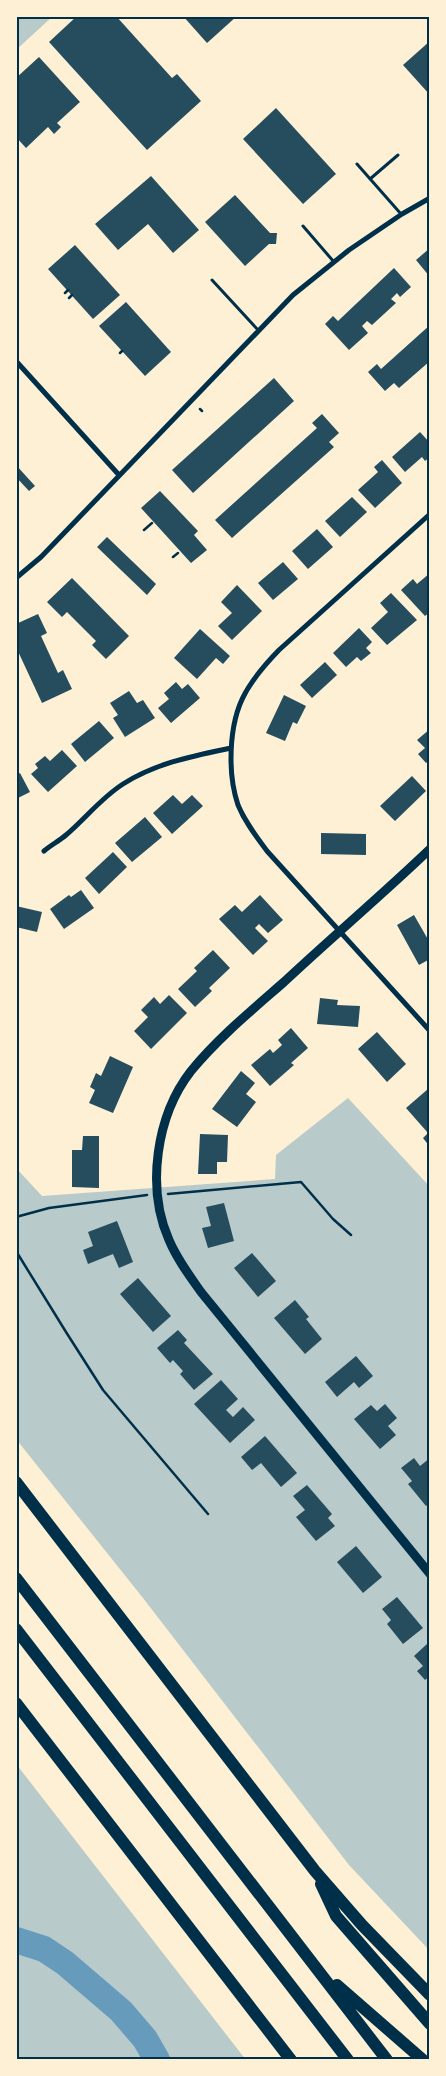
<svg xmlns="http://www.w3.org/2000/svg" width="446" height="2076" viewBox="0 0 446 2076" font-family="'IBM Plex Sans',sans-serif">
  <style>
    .green { fill: #b9caca }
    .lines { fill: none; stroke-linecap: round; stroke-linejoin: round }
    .river { stroke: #669bbc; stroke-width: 26 }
    .building { fill: #264d5e }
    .path { stroke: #003049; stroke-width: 2.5 }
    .service { stroke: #003049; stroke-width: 3 }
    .minor { stroke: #003049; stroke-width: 5 }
    .tertiary { stroke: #003049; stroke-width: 9 }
    .motorway { stroke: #003049; stroke-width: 12 }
    .neatline { fill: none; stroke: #003049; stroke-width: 2 }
  </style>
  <rect width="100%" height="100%" fill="#fdf0d5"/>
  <path class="green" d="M16,16h37l-37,34z
    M348,1098l82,89v764l-81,-86 -206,-267 -127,-159v-271l26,28 233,-17 1,-24z
    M16,1764l4,5 226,291h-230z"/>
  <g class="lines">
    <path class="river" d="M16,1940l28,9 21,14 56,48 24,28 12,21"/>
  </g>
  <path class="building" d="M77,16h39l56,62 5,-4 24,27 -54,49 -98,-108z
    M183,16h54l-30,27z
    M430,41v54l-27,-30z
    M39,57l41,45 -23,21 4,4 -7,7 -6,-7 -22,21 -10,-11v-59z
    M276,108l60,66 -33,30 -60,-65z
    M151,176l48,54 -26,23 -25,-29 -30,26 -23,-26z
    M235,195l35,38h7l-1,11h-7l-24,22 -40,-44z
    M75,245l45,50 -27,24 -45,-50z
    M430,248v29l-14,-17z
    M394,268l17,19 -11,10 -3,-4 -6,6 5,4 -24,22 -5,-4 -5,5 6,7 -19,17 -24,-26 8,-8 5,5z
    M126,302l45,50 -26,24 -46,-50z
    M430,325v36l-31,27 -5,-5 -9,8 -17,-19 9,-8 4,5z
    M274,378l20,23 -101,92 -21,-23z
    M322,414l17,19 -10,9 5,5 -102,91 -17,-18 102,-92 -5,-5z
    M420,432l10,11v14l-5,4 -3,-4 -17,15 -13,-15z
    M382,460l20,23 -27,25 -17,-18 20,-18 -4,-5z
    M16,465l19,21 -6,5 -13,-14z
    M160,491l38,40 -4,4 13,15 -16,13 -50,-55z
    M352,497l15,15 -27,25 -15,-16z
    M317,529l16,18 -25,22 -16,-18z
    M107,537l49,47 -9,11 -50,-48z
    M283,562l15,17 -25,21 -15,-17z
    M430,573v39l-5,4 -24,-26 12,-11 4,5z
    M72,578l57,58 -23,23 -14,-14 4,-4 -29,-29 -5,5 -15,-15z
    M237,585l25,26 -30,29 -14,-14 14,-13 -11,-11z
    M391,593l26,27 -30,25 -16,-17 17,-16 -8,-9z
    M38,614l9,19 -6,3 17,37 5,-3 9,19 -30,14 -26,-56v-23z
    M359,628l13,14 -6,6 5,5 -10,8 -4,-4 -11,10 -13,-14z
    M200,629l30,27 -7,8 -7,-6 -19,21 -23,-21z
    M325,662l12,13 -25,23 -12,-13z
    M176,682l6,7 6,-5 12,14 -29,25 -13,-15 11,-9 -5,-6z
    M129,691l8,12 6,-3 12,18 -30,19 -12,-19 5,-3 -8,-12z
    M284,695l22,11 -9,18 -4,-2 -8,19 -19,-8z
    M99,721l15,17 -29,24 -14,-18z
    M430,729v31l-4,3 -8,-9 7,-6 -8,-8z
    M62,750l15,16 -29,26 -17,-18 7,-6 -3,-4 10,-8 5,5z
    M20,773l10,19 -14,7v-24z
    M412,776l14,15 -31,30 -15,-15z
    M173,795l9,9 10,-9 11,11 -31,28 -19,-21z
    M145,817l17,20 -30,25 -17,-19z
    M321,833l45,1v21l-45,-1z
    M113,852l14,15 -28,27 -14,-16z
    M81,890l13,18 -30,21 -14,-20 19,-14 2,2z
    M260,895l23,25 -15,13 -9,-9 -4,4 13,13 -15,14 -34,-36 16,-14 7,7z
    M16,906l26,6 -5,20 -21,-5z
    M414,915l16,28v16l-11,6 -22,-40z
    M213,950l17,18 -21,20 3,3 -17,16 -17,-18 19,-18 -3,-3z
    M169,995l18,18 -36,36 -17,-18 14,-14 -7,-7 13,-13 6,7z
    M320,998l18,2 -1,5 23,1 -2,21 -41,-3z
    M291,1028l17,20 -17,15 3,2 -24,21 -19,-21 19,-16 3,4 9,-8 -4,-5z
    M377,1032l29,32 -19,18 -29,-33z
    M110,1056l23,11 -20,46 -24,-10 6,-13 -5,-3 6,-14 5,3z
    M241,1071l14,12 -9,11 10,8 -19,25 -25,-18z
    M428,1089l2,2v56l-7,-9 5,-5 -22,-25z
    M200,1134l28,1 -1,27h-10v12h-19z
    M83,1136h16v52l-27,-1v-37h10z
    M224,1203l10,38 -26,7 -6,-20 9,-2 -5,-19z
    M117,1221l16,41 -14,6 -6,-14 -25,10 -5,-14 10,-4 -5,-14z
    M252,1253l24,28 -18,16 -24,-29z
    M138,1278l33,38 -18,16 -33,-38z
    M295,1300l14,17 -3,2 16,20 -17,15 -31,-36z
    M178,1330l9,10 -3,3 29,31 -19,16 -14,-16 3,-3 -10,-11 -3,3 -13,-15z
    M356,1356l17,20 -14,12 -5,-6 -17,15 -12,-15z
    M221,1380l17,19 -12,11 7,7 10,-10 12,13 -25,23 -36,-39z
    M385,1404l12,14 -9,8 8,9 -16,14 -26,-30 17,-14 6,6z
    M265,1436l32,37 -16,14 -20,-24 -9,7 -11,-13z
    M414,1458l6,8 10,-8v45l-4,3 -18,-22 4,-3 -11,-13z
    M307,1485l25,29 -4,4 7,8 -19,15 -20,-24 9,-7 -12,-14z
    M356,1546l26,31 -19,16 -26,-31z
    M397,1597l26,31 -20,16 -16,-20 4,-4 -9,-11z
    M427,1644l3,4v28l-5,4 -8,-9 6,-5 -9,-10z"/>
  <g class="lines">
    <path class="path" d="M65,293l3,-3
      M69,298l3,-3
      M120,353l2,-2
      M200,409l2,2
      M144,530l8,-7
      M173,557l5,-4
      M168,1194l133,-12 32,37 18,16
      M16,1217l33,-9 98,-13
      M16,1251l50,81 37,58 105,124"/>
    <path class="service" d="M357,164l44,50
      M370,179l28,-24
      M303,226l31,36
      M212,280l46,50"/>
    <path class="minor" d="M16,361l103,114
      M430,514l-151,136c-34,35 -48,59 -48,109 0,16 2,31 7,46 7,17 18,31 29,46l163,180
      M16,578l25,-21 252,-262 56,-45 53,-36 28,-16
      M44,851c7,-6 15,-10 22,-16 19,-16 35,-37 57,-51 33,-21 70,-28 108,-36"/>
    <path class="tertiary" d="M430,849c-48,46 -98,88 -146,133 -32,28 -66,56 -93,89 -35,45 -45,117 -22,169 8,19 20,35 32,52l229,282"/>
    <path class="motorway" d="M16,1482l299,389 47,54 68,70
      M16,1578l371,482
      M16,1629l332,431
      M16,1703l275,357
      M321,1884l15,32 94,108
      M337,1985l86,75"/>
  </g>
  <rect width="446" height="2076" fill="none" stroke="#fdf0d5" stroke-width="35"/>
  <rect x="18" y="18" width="410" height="2040" class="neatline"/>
</svg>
